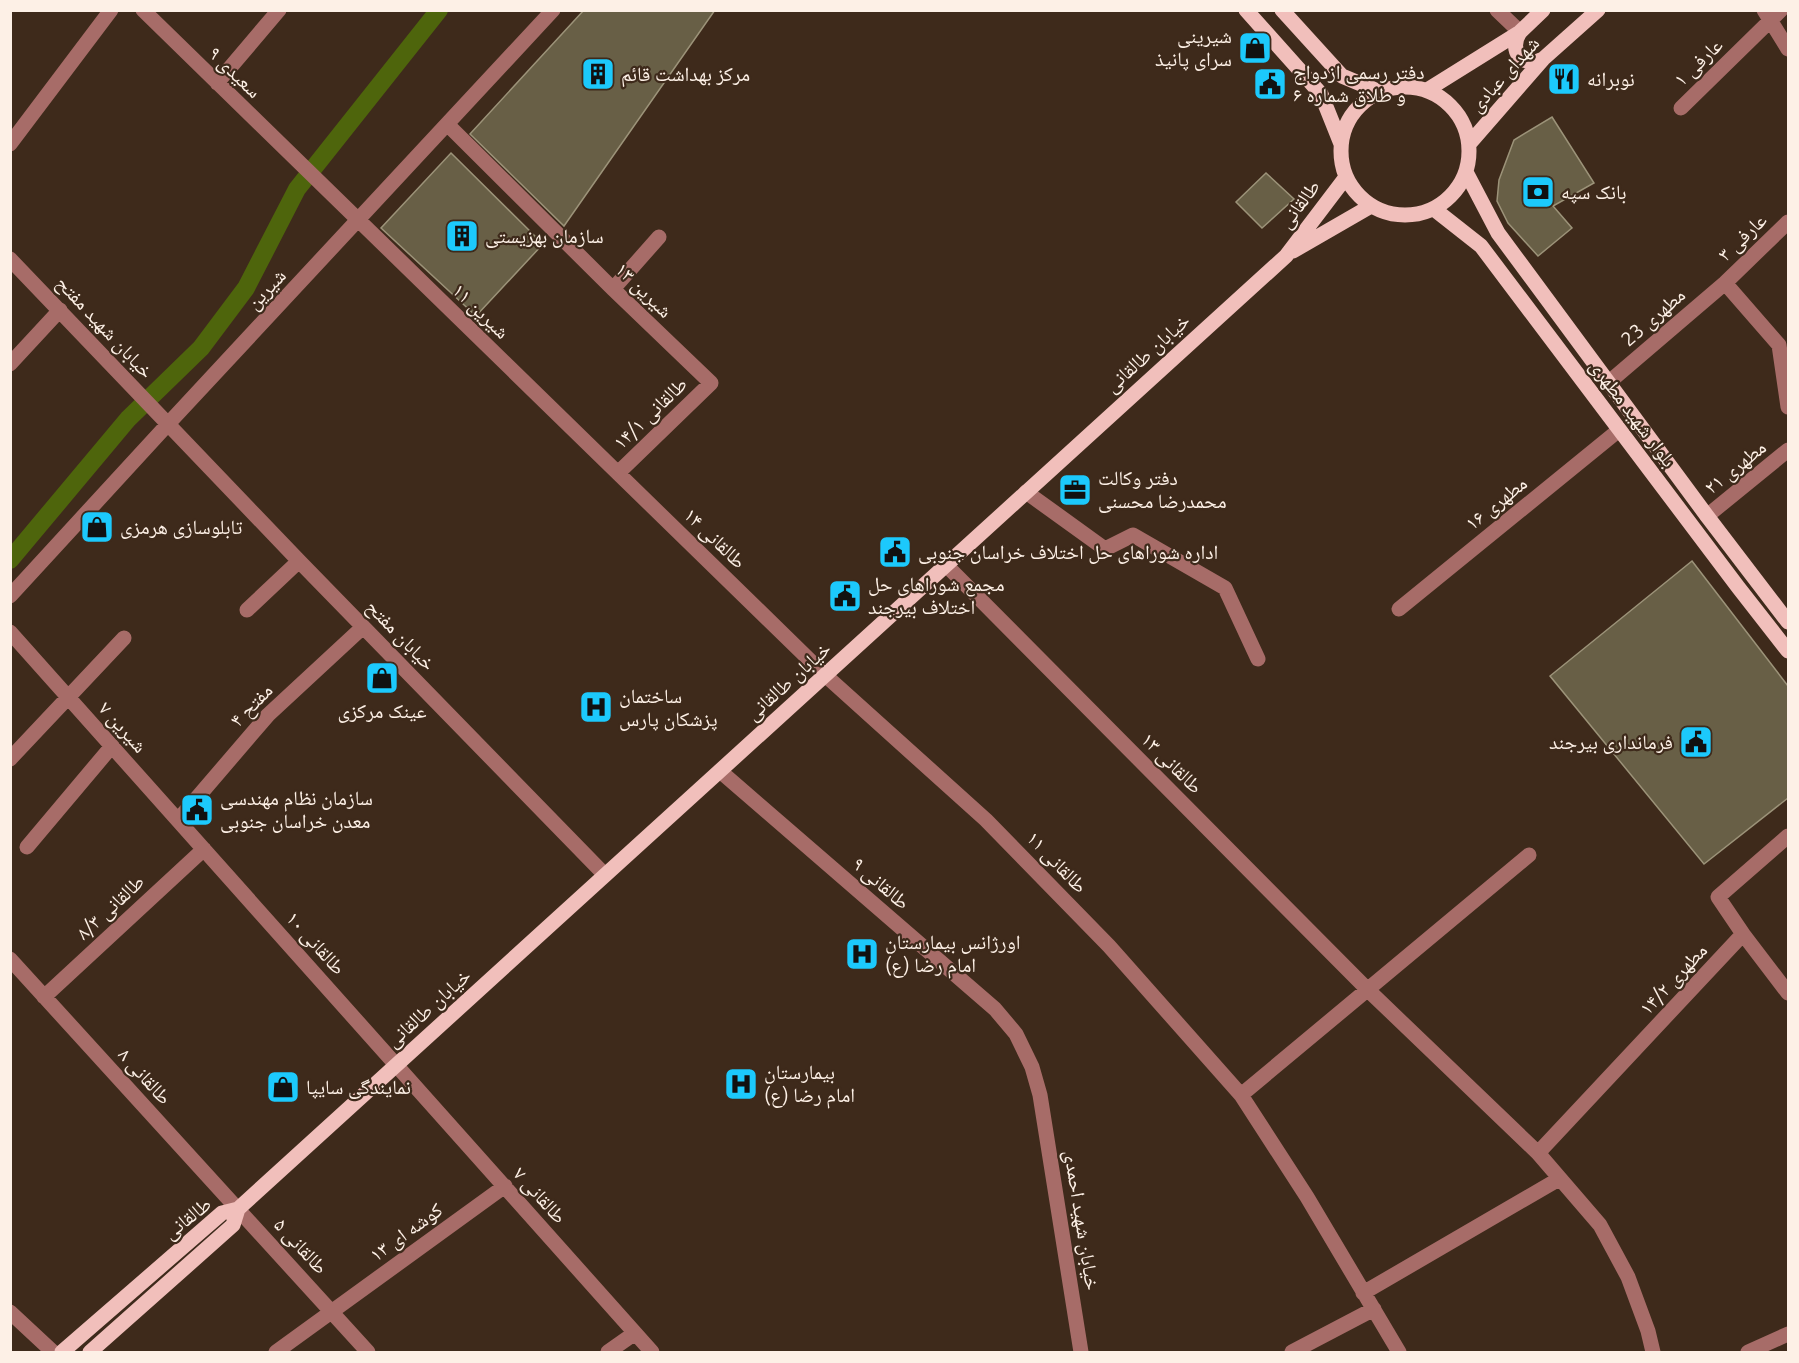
<svg xmlns="http://www.w3.org/2000/svg" width="1799" height="1363" viewBox="0 0 1799 1363" font-family="Ubuntu,'Noto Naskh Arabic',sans-serif">
  <style>
    .lines { fill: none; stroke-linecap: round; stroke-linejoin: round }
    .canal { stroke: #4e650c; stroke-width: 18 }
    .building { fill: #685f46; stroke: #9c9379; stroke-width: 1.5 }
    .minor { stroke: #a76c68; stroke-width: 15 }
    .major { stroke: #f1bfbb; stroke-width: 15 }
    .labels { text-anchor: middle; stroke-width: 4.5; stroke-linejoin: round; paint-order: stroke }
    .poi-label { font-size: 20px; fill: #fdf0e6; stroke: #3e2a1b; text-anchor: start }
    .street-label { font-size: 20px; fill: #fdf0e6; stroke: #3e2a1b }
  </style>
  <rect width="100%" height="100%" fill="#3e2a1b"/>
  <g class="lines">
    <path class="canal" d="M10,560l118,-141 73,-71 45,-60 51,-99 142,-179"/>
  </g>
  <path class="building" d="M584,10h131l-151,216 -94,-92z
    M1552,117l42,66 -41,23 19,22 -34,28 -30,-33 -11,-22 2,-21 15,-40z
    M451,153l92,91 -67,72 -95,-88z
    M1266,173l28,26 -32,29 -26,-26z
    M1692,561l96,125v112l-84,66 -154,-188z"/>
  <g class="lines">
    <path class="minor" d="M143,10l682,665 161,145 123,126 132,149 66,102 92,155
      M1497,10l23,22
      M1764,10l24,39
      M217,83l62,-73
      M1681,108l100,-98
      M447,124l166,165 98,94 -93,90
      M10,144l101,-134
      M10,259l289,302 306,314
      M1725,283l54,62 9,62
      M613,289l46,-52
      M10,364l50,-54
      M1608,383l117,-100 63,-61
      M1026,492l79,57 28,-14 92,53 33,71
      M1707,516l81,-66
      M946,565l422,425 170,163 62,72 28,52 20,54 5,21
      M10,596l158,-172 385,-414
      M1399,609l220,-179
      M247,610l52,-49
      M10,632l642,720
      M10,759l114,-121
      M720,771l275,238 21,25 16,33 8,28 41,257
      M178,820l90,-105 95,-88
      M27,847l85,-101
      M1743,934l45,59
      M10,959l358,393
      M44,997l160,-148
      M1241,1095l288,-240
      M1538,1153l205,-219 -25,-37 70,-61
      M1363,1293l196,-114
      M10,1312l43,40
      M276,1352l229,-166
      M608,1352l27,-19
      M1292,1352l82,-43
      M1748,1352l40,-18"/>
    <path class="major" d="M1246,10l75,84 20,50
      M1282,10l60,66 38,16
      M1520,32c-12,18 2,37 23,27
      M1341 151a64 64 0 1 1 128 0a64 64 0 1 1-128 0Z
      M1427,90l93,-58 23,-22
      M1469,144l74,-85 55,-49
      M1466,172l32,61 209,283 81,106
      M1434,209l47,37 257,341 50,64
      M1293,251l78,-45
      M238,1209l1048,-953 60,-79
      M62,1352l160,-139 16,-4 -5,16 -143,127"/>
  </g>
  <defs>
    <symbol id="shop-square" viewBox="-11 -11 22 22"><rect x="-9" y="-9" width="18" height="18" rx="4" fill="#1cc9fc" stroke="#3e2a1b"/><path d="M-5-2.5h2.3a2.7 3.5 0 0 1 5.4 0H5L5.5 6h-11ZM-1.5-2.5h3a1.5 2.3 0 0 0-3 0Z" fill="#111"/></symbol>
    <symbol id="building-square" viewBox="-11 -11 22 22"><rect x="-9" y="-9" width="18" height="18" rx="4" fill="#1cc9fc" stroke="#3e2a1b"/><path d="M-4-6H4V6H1V3H-1V6H-4ZM-2.5-4.3h1.7v1.8h-1.7ZM.8-4.3h1.7v1.8H.8ZM-2.5-1h1.7V.8h-1.7ZM.8-1h1.7V.8H.8Z" fill="#111"/></symbol>
    <symbol id="restaurant-square" viewBox="-11 -11 22 22"><rect x="-9" y="-9" width="18" height="18" rx="4" fill="#1cc9fc" stroke="#3e2a1b"/><path d="M-5-6h1v4h1v-4h1v4h1v-4h1v5L-1.5 .5V6h-2V.5L-5-1ZM5-6V6H3V1.5H1.5Q1.5-4 5-6Z" fill="#111"/></symbol>
    <symbol id="civic-square" viewBox="-11 -11 22 22"><rect x="-9" y="-9" width="18" height="18" rx="4" fill="#1cc9fc" stroke="#3e2a1b"/><path d="M-.6-6.5H3V-4.5H.6V-3L4-1V1h2V6H-6V1h2V-1L-.6-3ZM-1.2 2.5V6h2.4V2.5Z" fill="#111"/></symbol>
    <symbol id="bank-square" viewBox="-11 -11 22 22"><rect x="-9" y="-9" width="18" height="18" rx="4" fill="#1cc9fc" stroke="#3e2a1b"/><path d="M-6-4H6V4H-6ZM0-2.3a2.3 2.3 0 1 0 0 4.6a2.3 2.3 0 1 0 0-4.6Z" fill="#111"/></symbol>
    <symbol id="office-square" viewBox="-11 -11 22 22"><rect x="-9" y="-9" width="18" height="18" rx="4" fill="#1cc9fc" stroke="#3e2a1b"/><path d="M-6-3h4V-5.5h4V-3h4V5H-6ZM-1-4.5V-3h2v-1.5ZM-6 0V1H6V0Z" fill="#111"/></symbol>
    <symbol id="hospital-square" viewBox="-11 -11 22 22"><rect x="-9" y="-9" width="18" height="18" rx="4" fill="#1cc9fc" stroke="#3e2a1b"/><path d="M-5-5h3v3.5h4V-5h3V5h-3V1.5h-4V5h-3Z" fill="#111"/></symbol>
  </defs>
  <g fill-rule="evenodd">
    <use href="#shop-square" x="1236" y="29" width="38" height="38"/>
    <use href="#building-square" x="579" y="55" width="38" height="38"/>
    <use href="#restaurant-square" x="1545" y="60" width="38" height="38"/>
    <use href="#civic-square" x="1251" y="65" width="38" height="38"/>
    <use href="#bank-square" x="1519" y="173" width="38" height="38"/>
    <use href="#building-square" x="443" y="217" width="38" height="38"/>
    <use href="#office-square" x="1056" y="471" width="38" height="38"/>
    <use href="#shop-square" x="78" y="508" width="38" height="38"/>
    <use href="#civic-square" x="876" y="533" width="38" height="38"/>
    <use href="#civic-square" x="826" y="577" width="38" height="38"/>
    <use href="#shop-square" x="363" y="659" width="38" height="38"/>
    <use href="#hospital-square" x="577" y="688" width="38" height="38"/>
    <use href="#civic-square" x="1677" y="723" width="38" height="38"/>
    <use href="#civic-square" x="178" y="791" width="38" height="38"/>
    <use href="#hospital-square" x="843" y="935" width="38" height="38"/>
    <use href="#hospital-square" x="722" y="1065" width="38" height="38"/>
    <use href="#shop-square" x="264" y="1068" width="38" height="38"/>
  </g>
  <g class="labels">
    <g class="poi-label">
      <text x="1232" y="43" text-anchor="end">شیرینی<tspan x="1232" dy="23">سرای پانیذ</tspan></text>
      <text x="1293" y="79">دفتر رسمی ازدواج<tspan x="1293" dy="23">و طلاق شماره ۶</tspan></text>
      <text x="621" y="81">مرکز بهداشت قائم</text>
      <text x="1587" y="86">نوبرانه</text>
      <text x="1561" y="199">بانک سپه</text>
      <text x="485" y="243">سازمان بهزیستی</text>
      <text x="1098" y="485">دفتر وکالت<tspan x="1098" dy="23">محمدرضا محسنی</tspan></text>
      <text x="120" y="534">تابلوسازی هرمزی</text>
      <text x="918" y="559">اداره شوراهای حل اختلاف خراسان جنوبی</text>
      <text x="868" y="591">مجمع شوراهای حل<tspan x="868" dy="23">اختلاف بیرجند</tspan></text>
      <text x="619" y="703">ساختمان<tspan x="619" dy="23">پزشکان پارس</tspan></text>
      <text x="382" y="718" text-anchor="middle">عینک مرکزی</text>
      <text x="1673" y="749" text-anchor="end">فرمانداری بیرجند</text>
      <text x="220" y="805">سازمان نظام مهندسی<tspan x="220" dy="23">معدن خراسان جنوبی</tspan></text>
      <text x="885" y="949">اورژانس بیمارستان<tspan x="885" dy="23">امام رضا (ع)</tspan></text>
      <text x="764" y="1079">بیمارستان<tspan x="764" dy="23">امام رضا (ع)</tspan></text>
      <text x="306" y="1094">نمایندگی سایپا</text>
    </g>
    <g class="street-label">
      <text transform="translate(1698 62) rotate(-44)" y="7">عارفی ۱</text>
      <text transform="translate(235 72) rotate(44)" y="7">سعیدی ۹</text>
      <text transform="translate(1504 74) rotate(-48)" y="7">شهدای عبادی</text>
      <text transform="translate(1299 204) rotate(-53)" y="7">طالقانی</text>
      <text transform="translate(1742 237) rotate(-44)" y="7">عارفی ۳</text>
      <text transform="translate(266 289) rotate(-47)" y="7">شیرین</text>
      <text transform="translate(644 290) rotate(44)" y="7">شیرین ۱۳</text>
      <text transform="translate(481 311) rotate(44)" y="7">شیرین ۱۱</text>
      <text transform="translate(1653 317) rotate(-41)" y="7">مطهری 23</text>
      <text transform="translate(105 327) rotate(47)" y="7">خیابان شهید مفتح</text>
      <text transform="translate(1147 353) rotate(-42)" y="7">خیابان طالقانی</text>
      <text transform="translate(650 413) rotate(-44)" y="7">طالقانی ۱۴/۱</text>
      <text transform="translate(1633 413) rotate(53)" y="7">بلوار شهید مطهری</text>
      <text transform="translate(1735 467) rotate(-39)" y="7">مطهری ۲۱</text>
      <text transform="translate(1496 503) rotate(-39)" y="7">مطهری ۱۶</text>
      <text transform="translate(715 538) rotate(44)" y="7">طالقانی ۱۴</text>
      <text transform="translate(401 635) rotate(46)" y="7">خیابان مفتح</text>
      <text transform="translate(788 681) rotate(-42)" y="7">خیابان طالقانی</text>
      <text transform="translate(251 705) rotate(-46)" y="7">مفتح ۴</text>
      <text transform="translate(123 727) rotate(48)" y="7">شیرین ۷</text>
      <text transform="translate(1172 763) rotate(45)" y="7">طالقانی ۱۳</text>
      <text transform="translate(1057 862) rotate(46)" y="7">طالقانی ۱۱</text>
      <text transform="translate(881 883) rotate(41)" y="7">طالقانی ۹</text>
      <text transform="translate(110 907) rotate(-43)" y="7">طالقانی ۸/۳</text>
      <text transform="translate(316 943) rotate(48)" y="7">طالقانی ۱۰</text>
      <text transform="translate(1673 979) rotate(-47)" y="7">مطهری ۱۴/۲</text>
      <text transform="translate(428 1008) rotate(-42)" y="7">خیابان طالقانی</text>
      <text transform="translate(145 1076) rotate(48)" y="7">طالقانی ۸</text>
      <text transform="translate(540 1195) rotate(48)" y="7">طالقانی ۷</text>
      <text transform="translate(187 1218) rotate(-38)" y="7">طالقانی</text>
      <text transform="translate(1082 1220) rotate(81)" y="7">خیابان شهید احمدی</text>
      <text transform="translate(406 1232) rotate(-36)" y="7">کوشه ای ۱۳</text>
      <text transform="translate(301 1246) rotate(47)" y="7">طالقانی ۵</text>
    </g>
  </g>
  <rect width="1799" height="1363" fill="none" stroke="#fdf0e6" stroke-width="24"/>
</svg>
